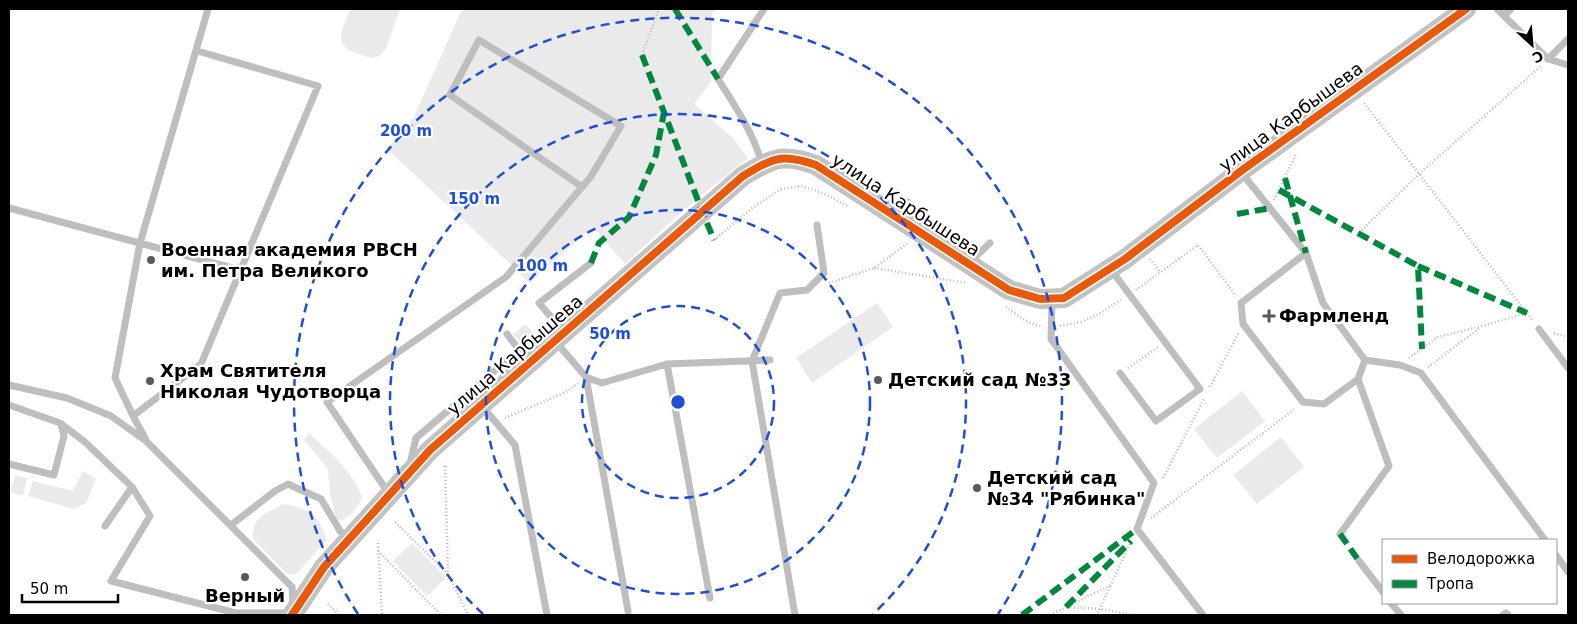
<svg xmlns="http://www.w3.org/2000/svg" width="1577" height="624" viewBox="0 0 1577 624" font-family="'DejaVu Sans',sans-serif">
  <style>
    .green { fill: #eaeaea }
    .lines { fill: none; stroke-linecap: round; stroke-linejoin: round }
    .path { stroke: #b8b8b8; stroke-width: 2.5; stroke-dasharray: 1 2.5; stroke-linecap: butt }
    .lane { stroke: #bebebe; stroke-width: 7 }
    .secondary { stroke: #c2c2c2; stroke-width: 20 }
    .quiet { stroke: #00873e; stroke-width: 6; stroke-dasharray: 12 6; stroke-linecap: butt }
    .cycleway-casing { stroke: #fff; stroke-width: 11 }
    .cycleway { stroke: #e8590c; stroke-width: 8 }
    .ring { fill: none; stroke: #1d4ed8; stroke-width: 2.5; stroke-dasharray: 9 6 }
    .poi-dot { fill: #595959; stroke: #fff; stroke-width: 2 }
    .labels { text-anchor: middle; stroke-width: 4.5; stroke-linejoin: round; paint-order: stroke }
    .street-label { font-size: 18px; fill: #000; stroke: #fff }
    .poi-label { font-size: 18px; font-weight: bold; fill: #000; stroke: #fff; text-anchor: start }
    .centre { fill: #1d4ed8; stroke: #fff; stroke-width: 2.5 }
    .ring-label { font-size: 15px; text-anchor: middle; font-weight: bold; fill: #1d4ed8; stroke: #fff; stroke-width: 4.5; stroke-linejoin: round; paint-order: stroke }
  </style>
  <rect width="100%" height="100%" fill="#fff"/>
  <path class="green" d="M350,9h50l-14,40 -7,7 -8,2 -23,-8 -6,-7 -1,-10z
    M462,9h255l-5,5 -1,68 -17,22 39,34 15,20 -61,49 -62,57 -32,-37 -64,56 -22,-22 -120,-112 27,-32z
    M877,303l16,24 -81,56 -16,-25z
    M525,324l18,18 -14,11 -16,-19z
    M1242,391l23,30 -48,37 -23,-29z
    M309,433c19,19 45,38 53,65 -7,12 -11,20 -25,24l-7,-29 -2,-24 -24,-29z
    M1281,437l23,30 -47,37 -24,-29z
    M83,471l13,8 -10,24 -12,6 -46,-13 5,-15 40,10z
    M15,476l12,2 -4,18 -13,-4z
    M284,504c12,2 28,7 35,18 3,5 6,12 8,18l-31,34c-4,1 -7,1 -11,-2l-32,-33c-3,-21 15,-27 31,-35z
    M412,543l34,35 -19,18 -34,-35z"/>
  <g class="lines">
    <path class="path" d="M642,55l17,-46
      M1364,103l169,218
      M1274,200l22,-46
      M1359,233l60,-59 123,-109
      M714,240l37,-31 30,-20 21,-3 23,8 24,13
      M1150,259l10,13
      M874,268l93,15
      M829,283l45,-15 34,-25
      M1136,290l62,-45 38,51
      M1006,307c10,7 23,18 36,19
      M1060,326l21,-4 16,-7 24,-15
      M1554,333l14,4
      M1409,358l29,-21 44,-11 45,-13
      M1428,367l53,-40
      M1128,368l30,-21
      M1210,387l29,-55
      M505,418l61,-26 12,-9
      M445,466l3,108 20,41
      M1163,478l41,-79
      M1151,518l145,-110
      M395,522l52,51
      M378,543l4,72
      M378,551l63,64
      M328,604l11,11
      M1067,607l33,2 35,6
      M1050,615l61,-30 21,-46
      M1095,615l5,-6 10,-23"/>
    <path class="lane" d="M1497,9l51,50 20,6
      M1504,16l7,-7
      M1548,59l20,-20
      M762,164c-9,-32 -27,-58 -44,-85l46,-70
      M1241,172l65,81 17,50 42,57
      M9,208l231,62
      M899,216l9,-14
      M1306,253l-65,50 2,21 60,78 21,2 34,-25 7,-19 35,5 21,8 124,167
      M969,263l21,-20
      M1112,271l88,118 -44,32 -36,-48
      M1052,301l-1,38 103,144 -17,46 66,86
      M1539,329l29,39
      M563,331l-24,-28 52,-40
      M507,334l12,16
      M556,342l30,35 42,234
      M667,364l43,234
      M586,377l16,6 65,-19 103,-4
      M9,385l58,13 44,18 35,25 146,146 1,18
      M9,405l51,18 25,19 47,45 18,29 -39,65 125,32h54
      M482,406l33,39 32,170
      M133,416l-18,-38 25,-135 68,-234
      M145,438l-12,-22 68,-52 117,-278 -117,-34
      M9,464l45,11 10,-39 -3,-12
      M410,464l6,-26 103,-88 10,12
      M389,494l-62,-92 179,-125 76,-90 8,-9 31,-52 -142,-86 -29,55 132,92
      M231,525l44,-34 13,-7 33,15 19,32 8,7
      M105,526l27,-39
      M1340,534l49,-68 -31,-87
      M1556,555l12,17
      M1359,561l24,31
      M1391,603l10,12
      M795,615l-43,-254 28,-68 27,-3 17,-17 -7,-48
      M1503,615l3,-2 2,2"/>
    <path class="secondary" d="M292,615l32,-48 106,-117 313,-274c30,-18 39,-23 73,-11l193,125 31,9 24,-1 61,-39 116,-88 225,-162"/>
    <path class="quiet" d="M675,9l43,70
      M642,55l60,156 12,29
      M1285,178l21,75
      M1279,190l139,76 4,83
      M1237,214l34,-6
      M591,263l8,-20 30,-26 27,-62 8,-43
      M1418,266l109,47
      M1340,534l19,27
      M1066,607l65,-66
      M1022,615l115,-86"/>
    <defs>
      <path id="cycleway" d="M292,615l32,-48 106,-117 313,-274c30,-18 39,-23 73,-11l193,125 31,9 24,-1 61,-39 116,-88 225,-162"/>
    </defs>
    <use href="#cycleway" class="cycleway-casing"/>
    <use href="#cycleway" class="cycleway"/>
  </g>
  <g class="ring">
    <circle cx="678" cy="402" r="96"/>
    <circle cx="678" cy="402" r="192"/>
    <path d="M483 614A288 288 0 1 1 873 614"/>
    <path d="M358 614A384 384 0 1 1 998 614"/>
  </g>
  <g class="poi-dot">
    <circle cx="151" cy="260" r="5"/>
    <path d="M1266.5 308.5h5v5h5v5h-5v5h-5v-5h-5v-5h5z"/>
    <circle cx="878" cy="380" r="5"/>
    <circle cx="150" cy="381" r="5"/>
    <circle cx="977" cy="488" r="5"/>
    <circle cx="245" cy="577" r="5"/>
  </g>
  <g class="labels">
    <g class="street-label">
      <text transform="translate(1291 117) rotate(-36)" y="6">улица Карбышева</text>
      <text transform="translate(906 205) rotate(33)" y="6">улица Карбышева</text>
      <text transform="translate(515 355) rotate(-41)" y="6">улица Карбышева</text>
    </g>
    <g class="poi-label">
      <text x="161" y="256">Военная академия РВСН<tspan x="161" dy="21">им. Петра Великого</tspan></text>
      <text x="1279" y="322">Фармленд</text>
      <text x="160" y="377">Храм Святителя<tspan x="160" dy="21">Николая Чудотворца</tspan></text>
      <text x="888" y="386">Детский сад №33</text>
      <text x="987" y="484">Детский сад<tspan x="987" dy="21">№34 "Рябинка"</tspan></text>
      <text x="245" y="602" text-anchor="middle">Верный</text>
    </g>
  </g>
  <circle cx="678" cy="402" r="8" class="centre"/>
  <g class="ring-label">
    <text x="406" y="136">200 m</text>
    <text x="474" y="204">150 m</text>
    <text x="542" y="271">100 m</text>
    <text x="610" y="339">50 m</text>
  </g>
  <rect width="1577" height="624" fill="none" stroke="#000000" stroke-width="20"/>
  <rect x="1382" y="539" width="175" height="65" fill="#ffffff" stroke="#999999"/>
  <rect x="1392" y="555" width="25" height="8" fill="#e8590c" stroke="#999999"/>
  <text x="1427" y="564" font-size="15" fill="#000000">Велодорожка</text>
  <rect x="1392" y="580" width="25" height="8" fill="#00873e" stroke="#999999"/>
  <text x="1427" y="589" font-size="15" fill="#000000">Тропа</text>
  <g transform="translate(1532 45) rotate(154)" stroke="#ffffff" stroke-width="4" paint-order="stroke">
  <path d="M0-4L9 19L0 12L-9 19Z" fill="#000000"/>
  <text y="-8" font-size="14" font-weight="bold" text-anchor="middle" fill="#000000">С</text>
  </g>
  <path d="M22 594v8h96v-8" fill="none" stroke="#000000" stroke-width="2.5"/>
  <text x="30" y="594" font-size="15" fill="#000000" stroke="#ffffff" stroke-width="4" paint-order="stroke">50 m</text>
</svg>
